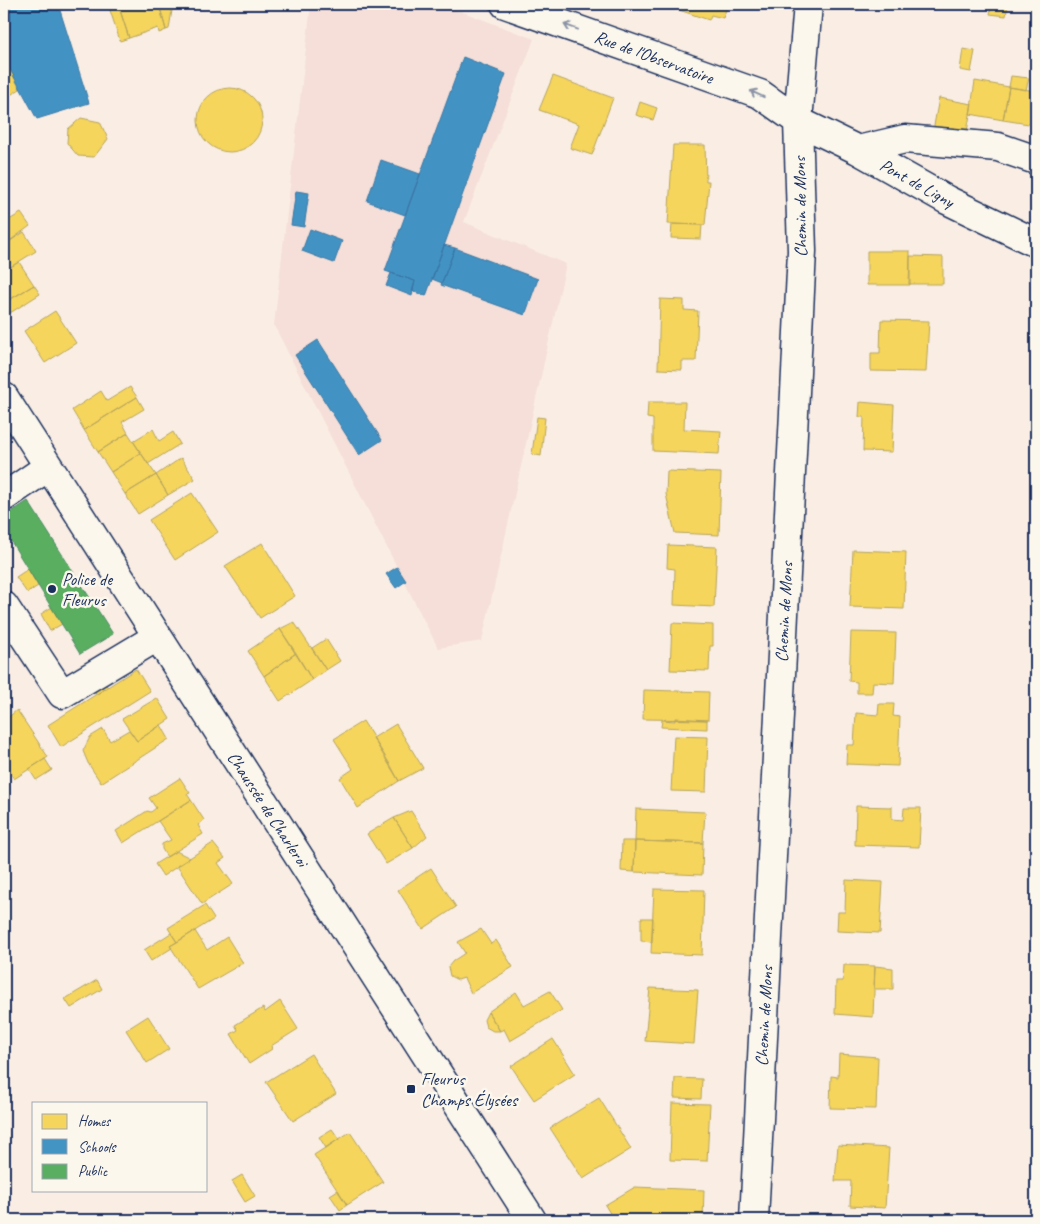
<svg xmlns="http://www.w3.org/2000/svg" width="1040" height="1224" viewBox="0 0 1040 1224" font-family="Caveat,sans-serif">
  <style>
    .built { fill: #f5dfd8 }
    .homes { fill: #f6d55c; stroke: #b4a35d }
    .schools { fill: #4393c3; stroke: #3775a5 }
    .public { fill: #5aae61; stroke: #478860 }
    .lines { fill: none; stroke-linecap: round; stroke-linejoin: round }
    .minor-casing { stroke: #1b2f5e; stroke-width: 31 }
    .major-casing { stroke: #1b2f5e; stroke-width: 31 }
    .minor { stroke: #fbf7ec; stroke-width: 28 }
    .major { stroke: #fbf7ec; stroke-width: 28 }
    .oneway { stroke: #8b93a5 }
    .poi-dot { fill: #1b2f5e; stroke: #fbf7ec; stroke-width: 2 }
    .labels { text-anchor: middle; stroke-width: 5; stroke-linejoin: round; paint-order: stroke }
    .street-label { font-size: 18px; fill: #1b2f5e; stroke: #fbf7ec }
    .poi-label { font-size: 18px; fill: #1b2f5e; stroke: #fbf7ec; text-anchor: start }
  </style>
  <rect width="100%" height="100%" fill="#faeee4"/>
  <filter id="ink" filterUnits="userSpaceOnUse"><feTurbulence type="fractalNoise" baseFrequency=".02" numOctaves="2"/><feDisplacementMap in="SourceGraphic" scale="10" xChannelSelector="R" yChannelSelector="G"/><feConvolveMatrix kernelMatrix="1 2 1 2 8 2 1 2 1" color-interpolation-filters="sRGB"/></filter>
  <g filter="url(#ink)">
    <path class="built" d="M311,4h131l92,35 -70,183 102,42 -84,377 -44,7 -164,-323z"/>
    <path class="homes" d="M108,4h10l11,34 -9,3z
      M118,4h41l7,26 -7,3 -1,-5 -29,10z
      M159,4h14l-4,25 -3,1z
      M679,4h49l-5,14 -12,-3 -2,5 -30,-10 2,-5z
      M992,4h16l-2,12 -16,-2z
      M963,49l12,2 -4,21 -11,-2z
      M4,58l16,31 -16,10z
      M553,76l60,22 -21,57 -22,-7 9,-24 -40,-14z
      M1011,76l18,2 -3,12 -17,-3z
      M975,81l34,6 -6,33 -33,-6z
      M1009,87l27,4 -1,34 -32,-5z
      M198 120a32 32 0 1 1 64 0a32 32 0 1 1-64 0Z
      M939,98l33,6 -6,33 -33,-6z
      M640,102l17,6 -4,12 -17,-5z
      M81,118l19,4 8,17 -14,18 -16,-1 -11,-13 1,-14z
      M673,145h32l1,36h3l-4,44 -37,-1z
      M21,213l9,13 -26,19v-22z
      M672,224l30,1 -1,14 -30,-1z
      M24,232l12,19 -32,20v-26z
      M867,251h43v34h-43z
      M910,256l33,1v27h-34z
      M19,262l15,23 -30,18v-32z
      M34,285l6,9 -30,19 -6,-10z
      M660,299l24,1v10l14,1 -2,50h-14v9l-24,-1z
      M55,311l21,32 -31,20 -21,-32z
      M881,320l48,1 -3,51 -55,-1v-18h9z
      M130,387l7,10 -53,33 -12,-20 29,-19 6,10z
      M137,397l7,12 -22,13 6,11 -30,19 -14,-22z
      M648,402h37l-1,27 37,2 -2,23 -66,-3v-32l-6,-1z
      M860,402l34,3 -2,47 -29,-1 1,-34h-5z
      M537,417l8,1 -4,38 -9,-2z
      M153,429l6,12 14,-9 7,12 -32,20 -15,-23z
      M128,433l13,20 -30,19 -13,-20z
      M141,453l15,22 -31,19 -14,-22z
      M181,458l14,21 -27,16 -12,-20z
      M667,471l54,2 -2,62 -44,-2 -9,-39z
      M156,475l12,20 -30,19 -13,-20z
      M192,493l26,39 -43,28 -26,-40z
      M262,543l33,53 -35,22 -35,-52z
      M668,545l49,2 -3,60 -40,-2 1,-36 -8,-1z
      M853,550l53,2 -2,57 -54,-2z
      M28,569l10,17 -11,7 -11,-16z
      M52,607l10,17 -12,7 -9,-17z
      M294,622l32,48 -14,10 -32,-51z
      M672,623l41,2v21h-3l-1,25 -39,-1z
      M280,629l16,24 -32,23 -16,-25z
      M851,632l45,1 -2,50 -21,-1 -1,11h-15v-11l-8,-1z
      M326,639l14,22 -14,9 -14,-22z
      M296,653l16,27 -32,21 -16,-25z
      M136,669l14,22 -89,56 -13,-22z
      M105,684l3,3 -11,7 -3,-3z
      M644,690l65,2 -1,28 -65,-1z
      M157,698l13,21 -33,22 -15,-22z
      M879,704h15l-1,12 7,1 -2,49 -52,-2 1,-19h7l2,-32 22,2z
      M17,710l31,47 -34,22 -10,-17v-41z
      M675,718l32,2v9l-46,-2 1,-7 13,1z
      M363,721l28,45 8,15 -41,27 -18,-30 13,-9 -19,-30z
      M396,724l27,44 -24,13 -26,-43z
      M161,725l8,14 -68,44 -13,-20 -5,-12 7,-14 13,-8 7,12 19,-11 8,11z
      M674,736l34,1 -2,55 -35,-1z
      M45,759l7,11 -16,10 -7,-11z
      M180,778l10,15 -3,1 4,6 -68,43 -7,-12 31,-20 4,1 5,-4 -7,-10z
      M191,800l13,20 -6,5 5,9 -36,23 -5,-8v-5l9,-4 -13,-19z
      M856,806l36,1v12l11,1 1,-12h17l-2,39 -64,-2z
      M636,809l69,3 -2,31 -68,-2z
      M411,811l16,25 -14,12 -19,-30z
      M394,818l19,30 -27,16 -19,-30z
      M622,841h13l-1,31 -13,-1z
      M635,841l68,2 -1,32 -68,-3z
      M213,843l12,15 -7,5 15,21 -31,20 -25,-38z
      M176,851l14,7 -27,18 -8,-12z
      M431,868l25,39 -33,22 -25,-39z
      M846,880l37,2 -3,51 -43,-2 1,-19h7z
      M654,889l50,1 -2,65 -51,-2z
      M205,905l9,14 -37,23 -9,-14z
      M641,918h12l-1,24 -11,-1z
      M481,929l10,15 5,-4 17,27 -42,26 -7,-15 -6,2 -8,-4 -2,-9 5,-6 12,-8 -7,-11z
      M195,931l12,19 20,-13 16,26 -45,26 -28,-43z
      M171,933l6,9 -7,4 2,2 -21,13 -7,-11z
      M844,965l31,1 -2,51 -38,-3 1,-33h7z
      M875,966l18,2v21h-19z
      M97,980l5,9 -31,19 -6,-9z
      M650,988l48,2 -4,54 -49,-3z
      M550,991l12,19 -52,31 -6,-12 -4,2 -12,-19 28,-20 8,13z
      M280,1001l18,28 -27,17 1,3 -23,15 -18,-30 7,-4 -3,-5 28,-17 2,4z
      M488,1012l12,19h-7l-7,-4 -2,-7z
      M148,1016l21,33 -22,14 -21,-33z
      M553,1039l22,35 -41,26 -23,-34z
      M311,1054l25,40 -43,27 -27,-39z
      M839,1054l39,3 -2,52 -46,-1 1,-32 7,1z
      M675,1078l27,1 -1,20 -27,-1z
      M599,1098l32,51 -48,30 -33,-51z
      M672,1103l38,1 -3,57 -37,-1z
      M332,1129l7,10 -13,9 -7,-11z
      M350,1132l33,50 -36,23 -33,-50z
      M838,1145l51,3 -4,60 -35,-2 1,-25h-16z
      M242,1175l13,21 -10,6 -13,-21z
      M635,1187l69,3 -1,30h-89l-9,-15z
      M338,1190l9,15 -7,5 -10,-15z"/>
    <path class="schools" d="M21,4h37l31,99 -52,16 -33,-61v-49z
      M463,57l43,17 -80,222 -14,-5 3,-10 -30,-10z
      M381,160l39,14 -15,41 -38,-14z
      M296,191l13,2 -5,34 -13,-2z
      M310,229l32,12 -8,22 -32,-12z
      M444,245l11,3 -13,35 -10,-4z
      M455,248l83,31 -13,36 -84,-30z
      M391,273l24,8 -3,15 -26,-10z
      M318,340l64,100 -23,15 -64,-100z
      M397,567l9,14 -10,7 -10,-14z"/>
    <path class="public" d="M28,501l85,133 -33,20 -76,-124v-13z"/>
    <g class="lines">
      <defs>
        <path id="minor" d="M505,4l255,90 38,27 60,29 89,50 89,43
          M858,150l47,-11 93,8 38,13
          M4,497l44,-30
          M4,606l58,88 95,-57
          M754,1220l48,-969 -4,-130 10,-117"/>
        <path id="major" d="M4,397l528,823"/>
      </defs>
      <use href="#minor" class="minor-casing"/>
      <use href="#major" class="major-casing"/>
      <use href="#minor" class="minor"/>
      <use href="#major" class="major"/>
    </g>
    <defs><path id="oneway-shaft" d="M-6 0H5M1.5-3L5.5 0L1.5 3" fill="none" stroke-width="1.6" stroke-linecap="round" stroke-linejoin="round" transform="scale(1.25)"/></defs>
    <g class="oneway">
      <use href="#oneway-shaft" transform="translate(571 27) rotate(-160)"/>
      <use href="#oneway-shaft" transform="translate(757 94) rotate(-155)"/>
    </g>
  </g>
  <g class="poi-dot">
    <circle cx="52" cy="589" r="5"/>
    <rect x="406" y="1084" width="10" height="10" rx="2.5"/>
  </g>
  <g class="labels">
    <g class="street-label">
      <text transform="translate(654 57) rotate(20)" y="6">Rue de l'Observatoire</text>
      <text transform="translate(917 183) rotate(29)" y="6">Pont de Ligny</text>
      <text transform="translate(800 207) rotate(-91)" y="6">Chemin de Mons</text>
      <text transform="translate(784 612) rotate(-87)" y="6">Chemin de Mons</text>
      <text transform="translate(268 809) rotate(57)" y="6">Chaussée de Charleroi</text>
      <text transform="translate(764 1016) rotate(-87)" y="6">Chemin de Mons</text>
    </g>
    <g class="poi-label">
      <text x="62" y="585">Police de<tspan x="62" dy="21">Fleurus</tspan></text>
      <text x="421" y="1085">Fleurus<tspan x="421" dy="21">Champs Élysées</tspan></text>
    </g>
  </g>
  <rect width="1040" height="1224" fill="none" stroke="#fbf7ec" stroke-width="20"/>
  <rect x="10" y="10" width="1020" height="1204" fill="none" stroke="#1b2f5e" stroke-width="2" filter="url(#ink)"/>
  <rect x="32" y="1102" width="175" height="90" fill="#fbf7ec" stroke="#a1a7b3"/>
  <rect x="42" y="1114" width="25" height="15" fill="#f6d55c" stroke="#a1a7b3"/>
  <text x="78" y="1126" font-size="15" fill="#1b2f5e">Homes</text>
  <rect x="42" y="1139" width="25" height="15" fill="#4393c3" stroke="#a1a7b3"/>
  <text x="78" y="1152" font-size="15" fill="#1b2f5e">Schools</text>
  <rect x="42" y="1164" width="25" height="15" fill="#5aae61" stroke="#a1a7b3"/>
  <text x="78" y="1176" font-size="15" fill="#1b2f5e">Public</text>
</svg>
